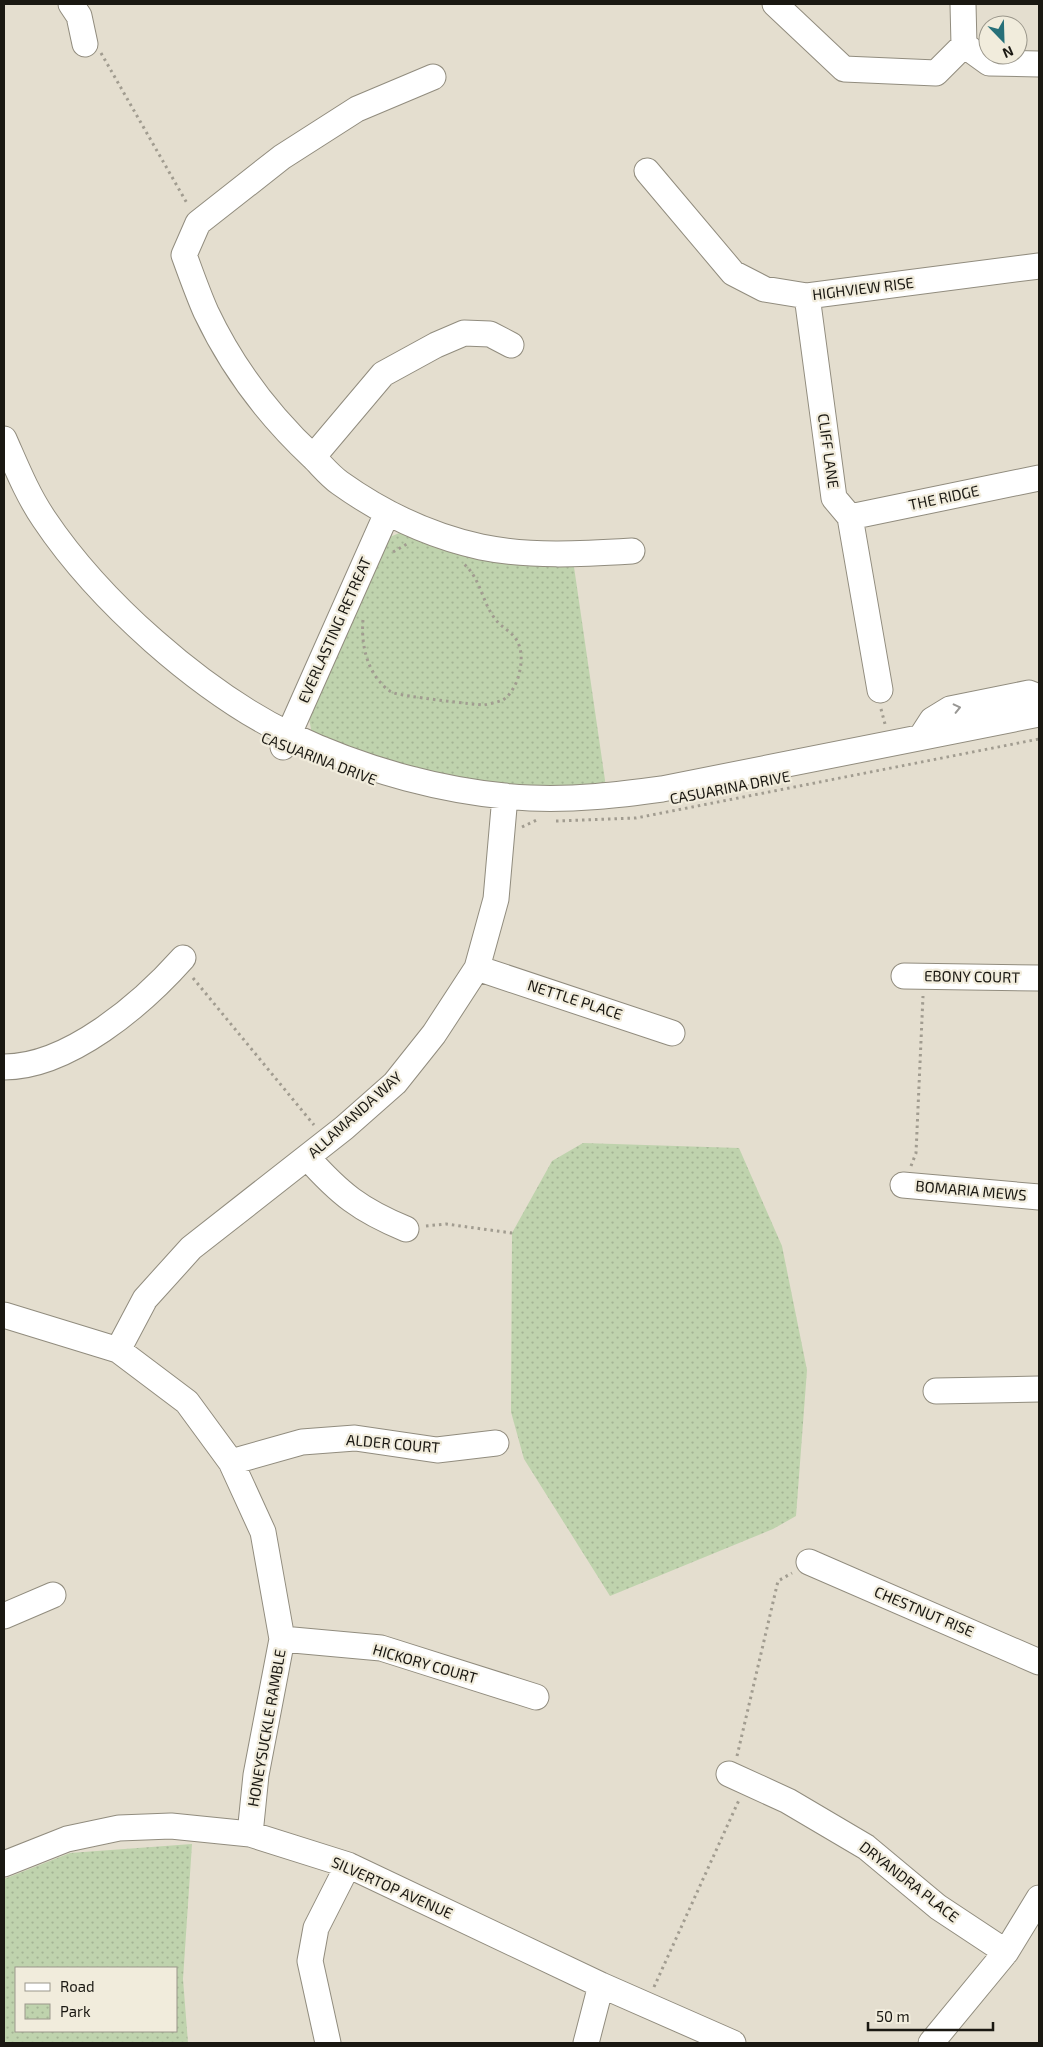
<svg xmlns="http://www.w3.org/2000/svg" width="1043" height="2047" viewBox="0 0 1043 2047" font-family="'Exo 2',sans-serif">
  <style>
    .park { fill: url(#park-dots); fill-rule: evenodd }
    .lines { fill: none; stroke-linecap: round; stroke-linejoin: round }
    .minor-casing { stroke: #918c7e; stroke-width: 27 }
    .path { stroke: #a19c90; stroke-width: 3; stroke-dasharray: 2.5 4; stroke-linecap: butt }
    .minor { stroke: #fff; stroke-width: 25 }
    .oneway { stroke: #989794 }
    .labels { text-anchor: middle; stroke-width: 4.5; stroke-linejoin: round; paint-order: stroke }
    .street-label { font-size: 15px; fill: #1a1812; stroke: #f1ecdc }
  </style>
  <defs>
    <pattern id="park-dots" width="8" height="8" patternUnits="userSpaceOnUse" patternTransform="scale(1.25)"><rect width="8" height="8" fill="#bfd3ad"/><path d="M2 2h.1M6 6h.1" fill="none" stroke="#a4b494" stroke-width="1.8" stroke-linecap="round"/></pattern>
  </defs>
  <rect width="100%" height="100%" fill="#e4decf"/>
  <path class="park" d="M402,532l171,28 33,227 -46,4 -122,-13 -126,-43 -4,-23 79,-174z
    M583,1143l156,5 43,98 25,124 -11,146 -23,13 -163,67 -86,-137 -13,-47 1,-179 40,-72z
    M192,1844l-9,135 5,64h-184v-164l66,-26zM16,1968h160v63h-160z"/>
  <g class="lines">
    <defs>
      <path id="minor" d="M71,4l8,12 6,28
        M775,4l69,65 92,4 28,-28
        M963,4l1,41 25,18 50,1
        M433,77l-76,32 -75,48 -84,66 -14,32c7,19 14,39 22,57 26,55 63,104 107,145 9,9 17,19 27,26 42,30 91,53 141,64 49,10 100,7 151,4
        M647,171l86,102 31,16 43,7 232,-30
        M807,296l27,202 16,19 30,173
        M4,439c12,27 23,55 40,80 55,82 156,172 246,216 73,35 159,59 240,63 45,2 88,-3 132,-9l377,-75
        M313,457l70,-83 53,-29 28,-12 26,1 21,11
        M850,517l189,-39
        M921,737l11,-17 18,-11 79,-16 10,4
        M283,747l104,-234
        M477,968l195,65
        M904,976l135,2
        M4,1067c65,0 138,-63 179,-109
        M307,1157c33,37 53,53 99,72
        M903,1185l136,12
        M4,1315l114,35 69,52 44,60 32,70 19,107 -26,136 -6,59
        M118,1350l27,-51 46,-51 153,-120 51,-45 39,-49 43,-66 19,-69 9,-103
        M936,1391l103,-2
        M231,1462l71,-20 53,-4 82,12 59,-7
        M809,1562l230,100
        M4,1616l49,-21
        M282,1639l99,9 155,49
        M729,1774l59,27 78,46 72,60 68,45
        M4,1864l63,-25 52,-11 52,-2 79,8 98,31 253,120 132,58
        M328,2043l-18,-82 6,-33 32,-63
        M586,2043l15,-58
        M931,2043l75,-91 33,-54"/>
    </defs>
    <use href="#minor" class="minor-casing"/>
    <path class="path" d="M101,53l87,152
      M393,552l14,-8
      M363,620c-2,22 3,48 19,64 2,3 8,8 12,9 7,3 83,12 90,12 5,-1 14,-3 19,-5 15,-10 22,-39 16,-55 -4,-12 -16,-16 -23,-25 -14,-17 -15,-41 -32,-56
      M881,709l4,15
      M556,821l80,-3 403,-79
      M522,827l17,-8
      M193,978l121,147
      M911,1166l5,-13 7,-157
      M426,1226l20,-2 66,9
      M737,1756l41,-175 14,-8
      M654,1987l85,-187"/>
    <use href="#minor" class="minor"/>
  </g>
  <defs><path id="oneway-chevron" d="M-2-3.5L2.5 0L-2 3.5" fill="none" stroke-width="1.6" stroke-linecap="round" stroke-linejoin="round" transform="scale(1.25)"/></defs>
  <use class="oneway" href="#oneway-chevron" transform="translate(957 708) rotate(-13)"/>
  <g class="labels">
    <g class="street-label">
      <text transform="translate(863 289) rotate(-7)" y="5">HIGHVIEW RISE</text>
      <text transform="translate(828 451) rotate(82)" y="5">CLIFF LANE</text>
      <text transform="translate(944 498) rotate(-12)" y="5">THE RIDGE</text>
      <text transform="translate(335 630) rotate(-66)" y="5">EVERLASTING RETREAT</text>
      <text transform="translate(319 759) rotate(21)" y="5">CASUARINA DRIVE</text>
      <text transform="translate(730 788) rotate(-11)" y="5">CASUARINA DRIVE</text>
      <text transform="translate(972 977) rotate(1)" y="5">EBONY COURT</text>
      <text transform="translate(575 1000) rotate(18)" y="5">NETTLE PLACE</text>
      <text transform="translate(355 1115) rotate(-42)" y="5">ALLAMANDA WAY</text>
      <text transform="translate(971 1191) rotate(5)" y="5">BOMARIA MEWS</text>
      <text transform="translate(393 1444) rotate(5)" y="5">ALDER COURT</text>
      <text transform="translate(924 1612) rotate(23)" y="5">CHESTNUT RISE</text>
      <text transform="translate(425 1664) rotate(16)" y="5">HICKORY COURT</text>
      <text transform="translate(267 1728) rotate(-80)" y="5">HONEYSUCKLE RAMBLE</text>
      <text transform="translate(909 1882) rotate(38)" y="5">DRYANDRA PLACE</text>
      <text transform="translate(392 1888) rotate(24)" y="5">SILVERTOP AVENUE</text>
    </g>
  </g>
  <rect width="1043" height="2047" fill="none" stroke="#1a1812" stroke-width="10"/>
  <rect x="15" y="1967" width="162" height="65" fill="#f1ecdc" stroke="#9b978b"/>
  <rect x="25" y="1983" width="25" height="8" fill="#ffffff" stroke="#9b978b"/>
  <text x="60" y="1992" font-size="15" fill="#1a1812">Road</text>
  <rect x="25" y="2004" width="25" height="15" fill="url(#park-dots)" stroke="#9b978b"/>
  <text x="60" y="2017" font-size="15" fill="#1a1812">Park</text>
  <g transform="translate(1003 40) rotate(157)"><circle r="24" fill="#f1ecdc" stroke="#9b978b"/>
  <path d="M0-4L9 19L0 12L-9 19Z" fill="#277079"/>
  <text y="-8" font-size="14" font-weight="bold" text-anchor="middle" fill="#1a1812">N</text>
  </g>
  <path d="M868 2022v8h125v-8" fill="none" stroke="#1a1812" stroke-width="2.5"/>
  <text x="876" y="2022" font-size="15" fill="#1a1812" stroke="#f1ecdc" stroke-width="4" paint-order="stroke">50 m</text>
</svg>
